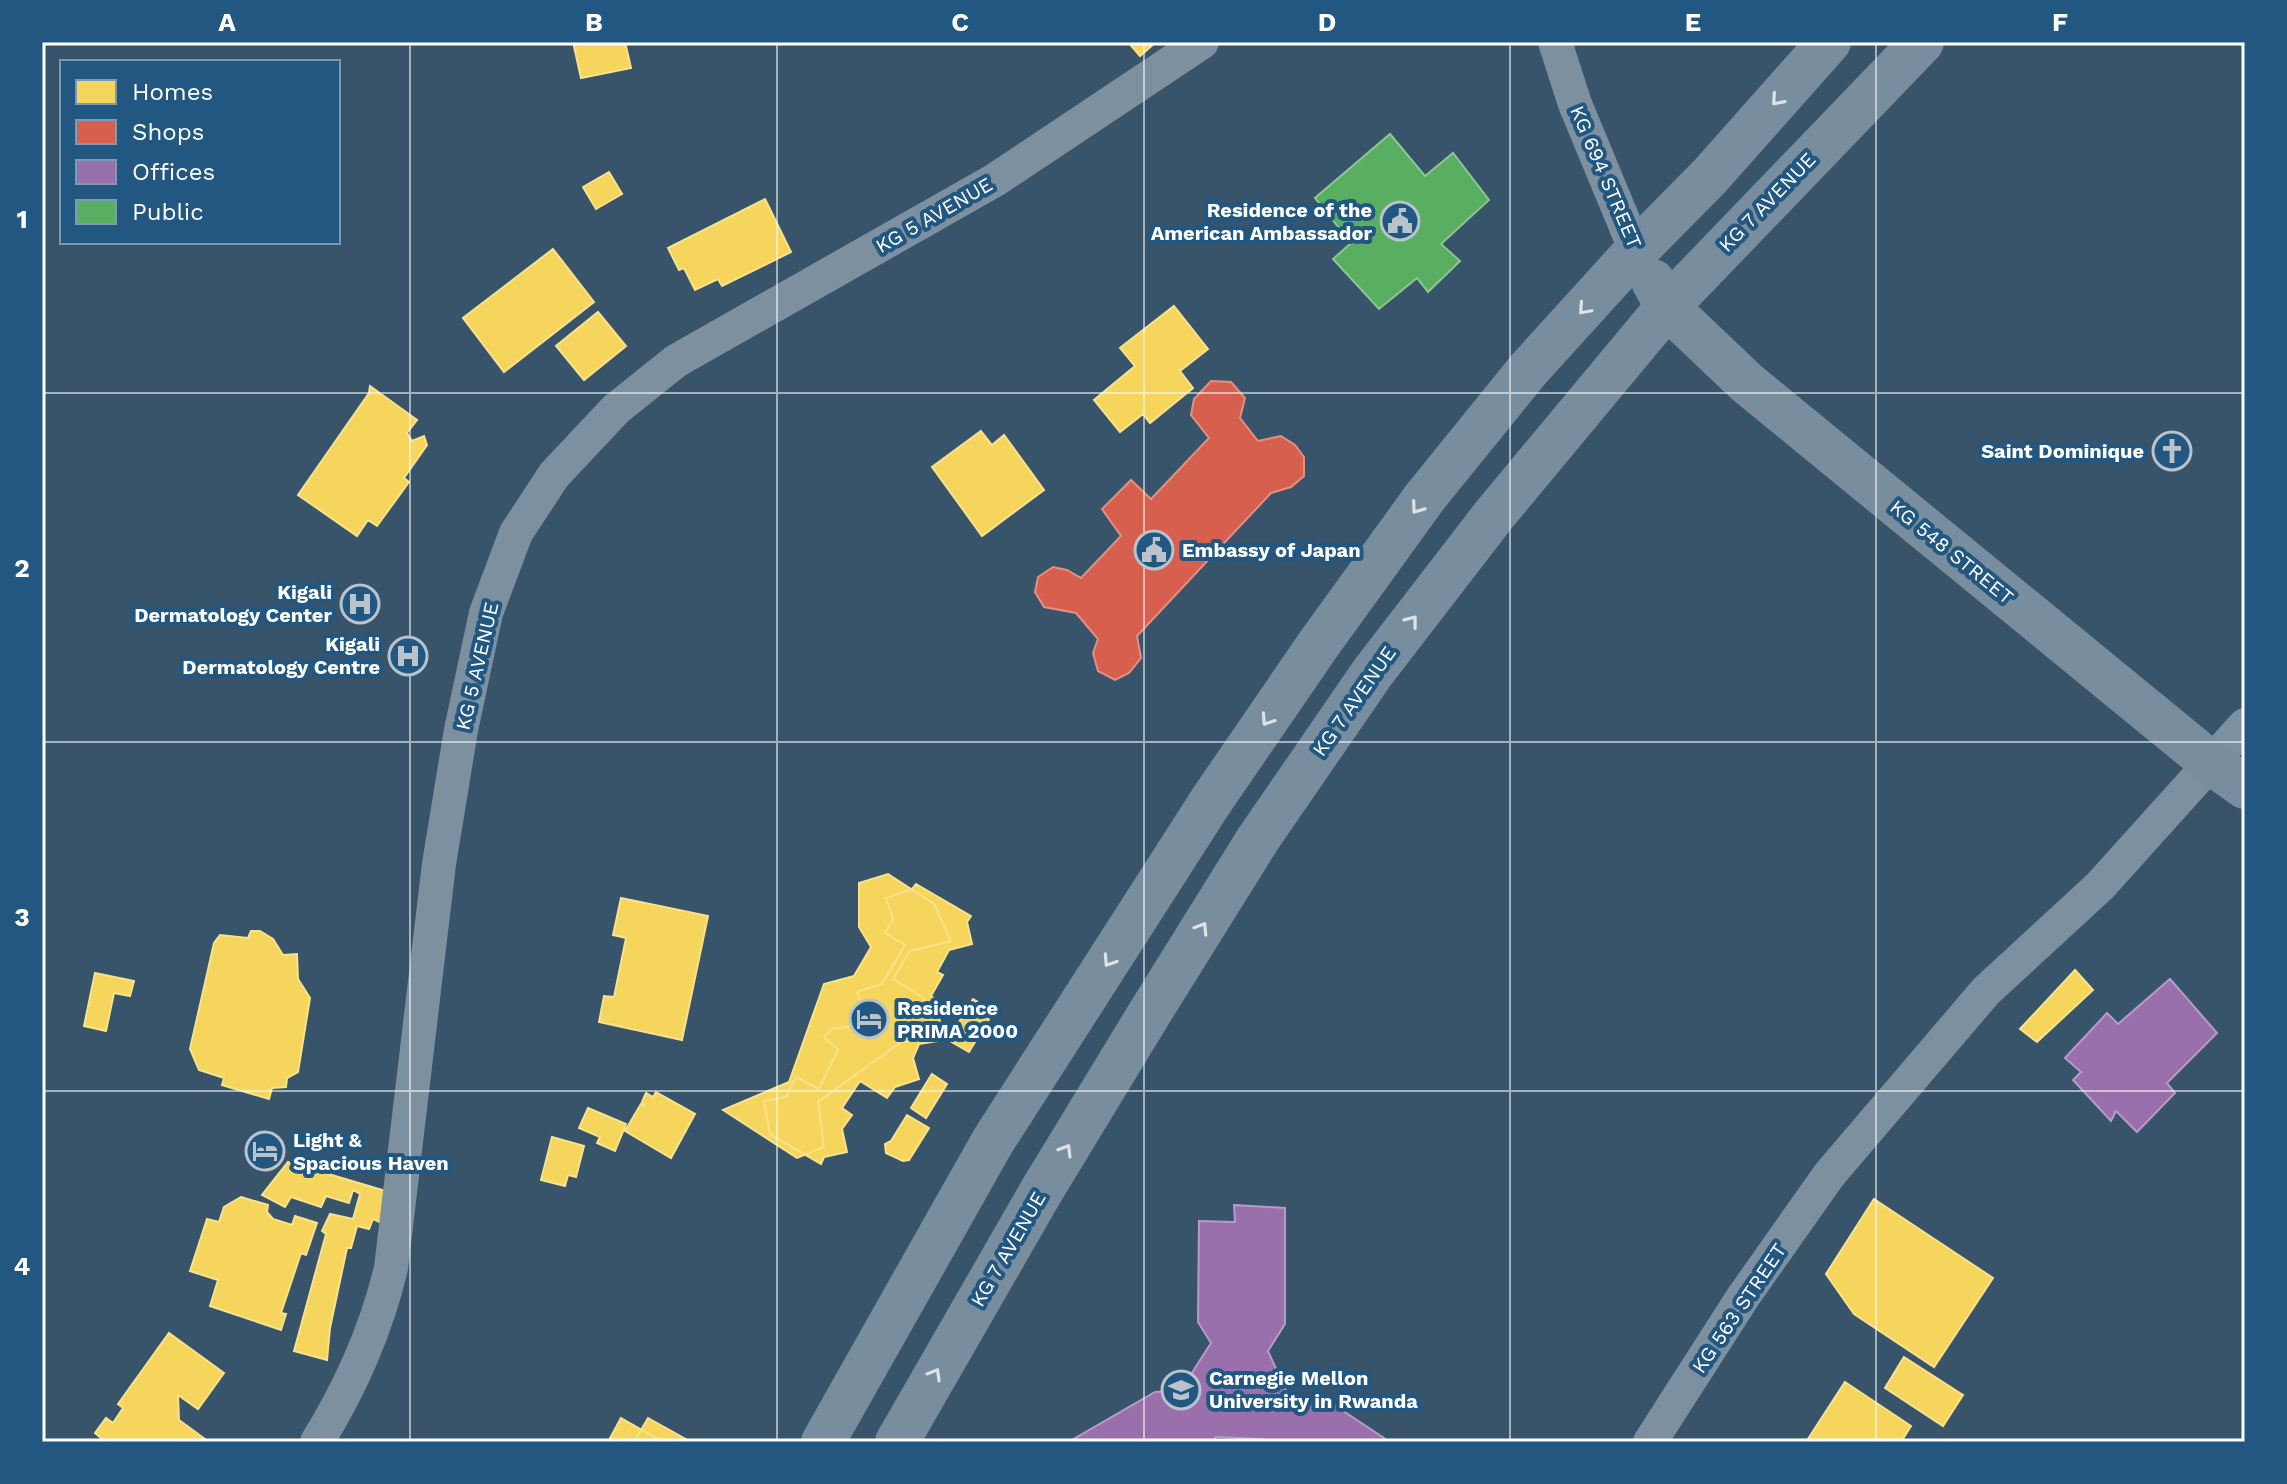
<svg xmlns="http://www.w3.org/2000/svg" width="2287" height="1484" viewBox="0 0 2287 1484" font-family="'Work Sans',sans-serif">
  <style>
    .homes { fill: #f6d55c; stroke: #f9e28d; stroke-width: 2 }
    .shops { fill: #d6604d; stroke: #e29082; stroke-width: 2 }
    .offices { fill: #9970ab; stroke: #b89bc4; stroke-width: 2 }
    .public { fill: #5aae61; stroke: #8cc690; stroke-width: 2 }
    .lines { fill: none; stroke-linecap: round; stroke-linejoin: round }
    .street { stroke: #7d90a0; stroke-width: 34 }
    .secondary { stroke: #788d9d; stroke-width: 44 }
    .oneway { stroke: #dde2e6 }
    .grid { fill: none; stroke: #fff; stroke-width: 2; stroke-opacity: 0.55 }
    .labels { text-anchor: middle; stroke-width: 8; stroke-linejoin: round; paint-order: stroke }
    .street-label { font-size: 20px; fill: #fff; stroke: #215780 }
    .poi-label { font-size: 20px; font-weight: bold; fill: #fff; stroke: #215780; text-anchor: end }
    .neatline { fill: none; stroke: #fff; stroke-width: 3 }
    .grid-label { font-size: 26px; text-anchor: middle; font-weight: bold; fill: #fff }
  </style>
  <rect width="100%" height="100%" fill="#37546a"/>
  <path class="homes" d="M573,42h52l6,26 -50,10z
    M1128,42h28l-16,14z
    M609,172l13,22 -26,15 -13,-22z
    M765,199l26,53 -69,34 -4,-7 -23,11 -11,-22 -5,2 -11,-22z
    M553,249l41,53 -90,70 -41,-54z
    M1174,306l34,43 -28,22 13,17 -43,35 -7,-9 -23,18 -26,-32 41,-34 -15,-18z
    M598,312l28,34 -42,34 -28,-34z
    M370,386l47,34 -10,13 5,8 12,-5 3,9 -23,33 5,4 -32,44 -9,-6 -11,16 -59,-41 71,-102z
    M981,431l11,14 12,-10 40,55 -62,46 -50,-69z
    M888,874l46,30 17,37 -41,10 -17,28 31,19 4,42 -27,2 -83,60 6,45 -27,11 -74,-48 66,-28 35,-98 30,-8 17,-29 -12,-20v-44z
    M916,884l55,32 -4,6 5,22 -23,6 -12,22 6,3 -12,21 12,8 -8,13h4l5,23 -25,4 -6,14 6,21 -24,8 -8,11 -27,-17 -18,27 10,7 -10,14 5,23 -23,5 -3,7 -51,-30 -6,-33 22,-4 10,-20 23,12 19,-39 -14,-13 8,-8 22,-3 10,-15 -7,-19 25,-8 23,-39 -20,-12 8,-14 -7,-21 26,-9z
    M621,898l87,18 -26,124 -83,-18 5,-26 10,1 12,-59 -13,-3z
    M251,931h9l13,8 10,16 14,-1 1,25 12,19 -12,74 -11,6 -1,9 -14,1 -3,11 -47,-14 2,-7 -25,-8 -9,-21 24,-106 6,-8 28,3z
    M2075,970l18,20 -56,52 -17,-13z
    M95,973l39,8 -4,15 -16,-3 -8,38 -22,-5z
    M973,999l21,12 -25,41 -21,-12z
    M932,1074l15,10 -21,34 -15,-10z
    M656,1092l39,22 -24,44 -46,-27 16,-27 3,2 -2,-4 4,-9 7,4z
    M588,1108l38,16 -11,27 -18,-8 3,-6 -21,-9z
    M907,1115l22,13 -20,32 -6,1 -17,-8 -1,-9 6,-3z
    M552,1137l32,9 -8,31 -8,-2 -3,11 -24,-6z
    M288,1162l101,30 -5,32 -11,-5 -4,10 -12,-3 -6,22h-4l-17,80 -3,32 -33,-9 32,-117 -4,-3 8,-17 23,5 7,-25 -7,-4 -4,13 -23,-7 -5,11 -30,-10 -6,10 -23,-12z
    M241,1197l27,8 -1,7 6,7 19,6 3,-9 22,7 -11,32 -5,-2 -20,60 5,1 -5,16 -71,-24 8,-26 -28,-9 17,-52 12,3 5,-15z
    M1874,1199l119,79 -59,89 -80,-53 -28,-40z
    M169,1333l55,40 -26,36 -20,-14 1,25 30,22h-103l-11,-9 11,-15 7,5 10,-15 -5,-4z
    M1904,1357l59,38 -20,31 -58,-38z
    M1845,1382l66,44 -10,16h-95z
    M621,1418l42,24h-55z
    M648,1418l43,24h-57z"/>
  <path class="shops" d="M1211,381l20,1 14,16 -5,20 18,23 23,-5 14,9 9,12v19l-13,11 -20,6 -134,143 4,22 -12,15 -14,7 -17,-9 -5,-18 5,-14 -22,-26 -32,-6 -9,-15 3,-15 15,-10 14,3 14,8 40,-42 -19,-27 29,-29 20,19 58,-61 -18,-23 3,-16z"/>
  <path class="offices" d="M2170,979l47,54 -50,50 8,10 -38,39 -21,-21 -5,10 -38,-41 8,-8 -16,-14 42,-45 11,11z
    M1234,1205l51,3v116l-17,27 20,44 34,2 68,45h-125l-2,-3 -47,-2 -5,5h-138l-1,-2 83,-48 26,-2 30,-47 -13,-21 1,-101 36,1z"/>
  <path class="public" d="M1390,134l35,42 28,-23 36,47 -48,44 19,17 -32,31 -11,-14 -38,31 -46,-50 18,-16 -36,-45z"/>
  <g class="lines">
    <path class="street" d="M1555,42l20,62 61,147
      M317,1442c34,-55 59,-111 74,-174l48,-404 22,-134 25,-117 30,-80 38,-58 62,-66 60,-48 319,-181 207,-138
      M1650,1442l93,-145 86,-122 157,-184 114,-105 145,-161"/>
    <path class="secondary" d="M1653,281l14,26 80,76 463,379 35,25
      M823,1442l170,-301 218,-340 107,-156 107,-148 102,-126 109,-120 74,-75 119,-134
      M897,1442l145,-252 107,-176 109,-175 115,-167 121,-157 173,-208 255,-265"/>
  </g>
  <defs><path id="oneway-chevron" d="M-2-3.5L2.5 0L-2 3.5" fill="none" stroke-width="1.6" stroke-linecap="round" stroke-linejoin="round" transform="scale(2)"/></defs>
  <g class="oneway">
    <use href="#oneway-chevron" transform="translate(1777 100) rotate(131)"/>
    <use href="#oneway-chevron" transform="translate(1584 309) rotate(132)"/>
    <use href="#oneway-chevron" transform="translate(1417 508) rotate(126)"/>
    <use href="#oneway-chevron" transform="translate(1412 621) rotate(-52)"/>
    <use href="#oneway-chevron" transform="translate(1267 720) rotate(124)"/>
    <use href="#oneway-chevron" transform="translate(1202 928) rotate(-58)"/>
    <use href="#oneway-chevron" transform="translate(1109 961) rotate(123)"/>
    <use href="#oneway-chevron" transform="translate(1066 1150) rotate(-59)"/>
    <use href="#oneway-chevron" transform="translate(935 1374) rotate(-60)"/>
  </g>
  <path class="grid" d="M410,42v1400M777,42v1400M1144,42v1400M1510,42v1400M1876,42v1400M42,393h2203M42,742h2203M42,1091h2203"/>
  <defs>
    <symbol id="civic-ring" viewBox="-11 -11 22 22"><circle r="9.5" fill="#215780" stroke="#b9c3cb" stroke-width="1.5"/><path d="M-.6-6.5H3V-4.5H.6V-3L4-1V1h2V6H-6V1h2V-1L-.6-3ZM-1.2 2.5V6h2.4V2.5Z" fill="#b9c3cb"/></symbol>
    <symbol id="church-ring" viewBox="-11 -11 22 22"><circle r="9.5" fill="#215780" stroke="#b9c3cb" stroke-width="1.5"/><path d="M-1.2-6h2.4v3.5h3.3v2.4h-3.3V6h-2.4V-.1h-3.3v-2.4h3.3Z" fill="#b9c3cb"/></symbol>
    <symbol id="hospital-ring" viewBox="-11 -11 22 22"><circle r="9.5" fill="#215780" stroke="#b9c3cb" stroke-width="1.5"/><path d="M-5-5h3v3.5h4V-5h3V5h-3V1.5h-4V5h-3Z" fill="#b9c3cb"/></symbol>
    <symbol id="hotel-ring" viewBox="-11 -11 22 22"><circle r="9.5" fill="#215780" stroke="#b9c3cb" stroke-width="1.5"/><path d="M-6-4.5h1.5V1H6V5H4.5V3h-9V5H-6ZM-4 0a1.8 1.8 0 1 1 3.6 0ZM.5 0V-2.5h3Q6-2.5 6 0Z" fill="#b9c3cb"/></symbol>
    <symbol id="university-ring" viewBox="-11 -11 22 22"><circle r="9.5" fill="#215780" stroke="#b9c3cb" stroke-width="1.5"/><path d="M0-5L7-2L0 1L-7-2ZM-4 1L0 2.5L4 1V4Q0 6-4 4Z" fill="#b9c3cb"/></symbol>
  </defs>
  <g fill-rule="evenodd">
    <use href="#civic-ring" x="1378" y="199" width="44" height="44"/>
    <use href="#church-ring" x="2150" y="429" width="44" height="44"/>
    <use href="#civic-ring" x="1132" y="528" width="44" height="44"/>
    <use href="#hospital-ring" x="338" y="582" width="44" height="44"/>
    <use href="#hospital-ring" x="386" y="634" width="44" height="44"/>
    <use href="#hotel-ring" x="847" y="997" width="44" height="44"/>
    <use href="#hotel-ring" x="243" y="1129" width="44" height="44"/>
    <use href="#university-ring" x="1159" y="1368" width="44" height="44"/>
  </g>
  <g class="labels">
    <g class="street-label">
      <text transform="translate(1606 177) rotate(67)" y="7">KG 694 STREET</text>
      <text transform="translate(1767 202) rotate(-46)" y="7">KG 7 AVENUE</text>
      <text transform="translate(934 215) rotate(-30)" y="7">KG 5 AVENUE</text>
      <text transform="translate(1952 552) rotate(39)" y="7">KG 548 STREET</text>
      <text transform="translate(477 666) rotate(-77)" y="7">KG 5 AVENUE</text>
      <text transform="translate(1354 701) rotate(-55)" y="7">KG 7 AVENUE</text>
      <text transform="translate(1008 1249) rotate(-60)" y="7">KG 7 AVENUE</text>
      <text transform="translate(1739 1308) rotate(-56)" y="7">KG 563 STREET</text>
    </g>
    <g class="poi-label">
      <text x="1372" y="217">Residence of the<tspan x="1372" dy="23">American Ambassador</tspan></text>
      <text x="2144" y="458">Saint Dominique</text>
      <text x="1182" y="557" text-anchor="start">Embassy of Japan</text>
      <text x="332" y="599">Kigali<tspan x="332" dy="23">Dermatology Center</tspan></text>
      <text x="380" y="651">Kigali<tspan x="380" dy="23">Dermatology Centre</tspan></text>
      <text x="897" y="1015" text-anchor="start">Residence<tspan x="897" dy="23">PRIMA 2000</tspan></text>
      <text x="293" y="1147" text-anchor="start">Light &amp;<tspan x="293" dy="23">Spacious Haven</tspan></text>
      <text x="1209" y="1385" text-anchor="start">Carnegie Mellon<tspan x="1209" dy="23">University in Rwanda</tspan></text>
    </g>
  </g>
  <rect width="2287" height="1484" fill="none" stroke="#215780" stroke-width="88"/>
  <rect x="60" y="60" width="280" height="184" fill="#215780" stroke="#7a9ab3" stroke-width="2"/>
  <rect x="76" y="80" width="40" height="24" fill="#f6d55c" stroke="#7a9ab3" stroke-width="2"/>
  <text x="132" y="100" font-size="24" fill="#ffffff">Homes</text>
  <rect x="76" y="120" width="40" height="24" fill="#d6604d" stroke="#7a9ab3" stroke-width="2"/>
  <text x="132" y="140" font-size="24" fill="#ffffff">Shops</text>
  <rect x="76" y="160" width="40" height="24" fill="#9970ab" stroke="#7a9ab3" stroke-width="2"/>
  <text x="132" y="180" font-size="24" fill="#ffffff">Offices</text>
  <rect x="76" y="200" width="40" height="24" fill="#5aae61" stroke="#7a9ab3" stroke-width="2"/>
  <text x="132" y="220" font-size="24" fill="#ffffff">Public</text>
  <rect x="44" y="44" width="2199" height="1396" class="neatline"/>
  <g class="grid-label">
    <text x="227" y="31">A</text>
    <text x="594" y="31">B</text>
    <text x="960" y="31">C</text>
    <text x="1327" y="31">D</text>
    <text x="1693" y="31">E</text>
    <text x="2060" y="31">F</text>
    <text x="22" y="228">1</text>
    <text x="22" y="577">2</text>
    <text x="22" y="926">3</text>
    <text x="22" y="1275">4</text>
  </g>
</svg>
